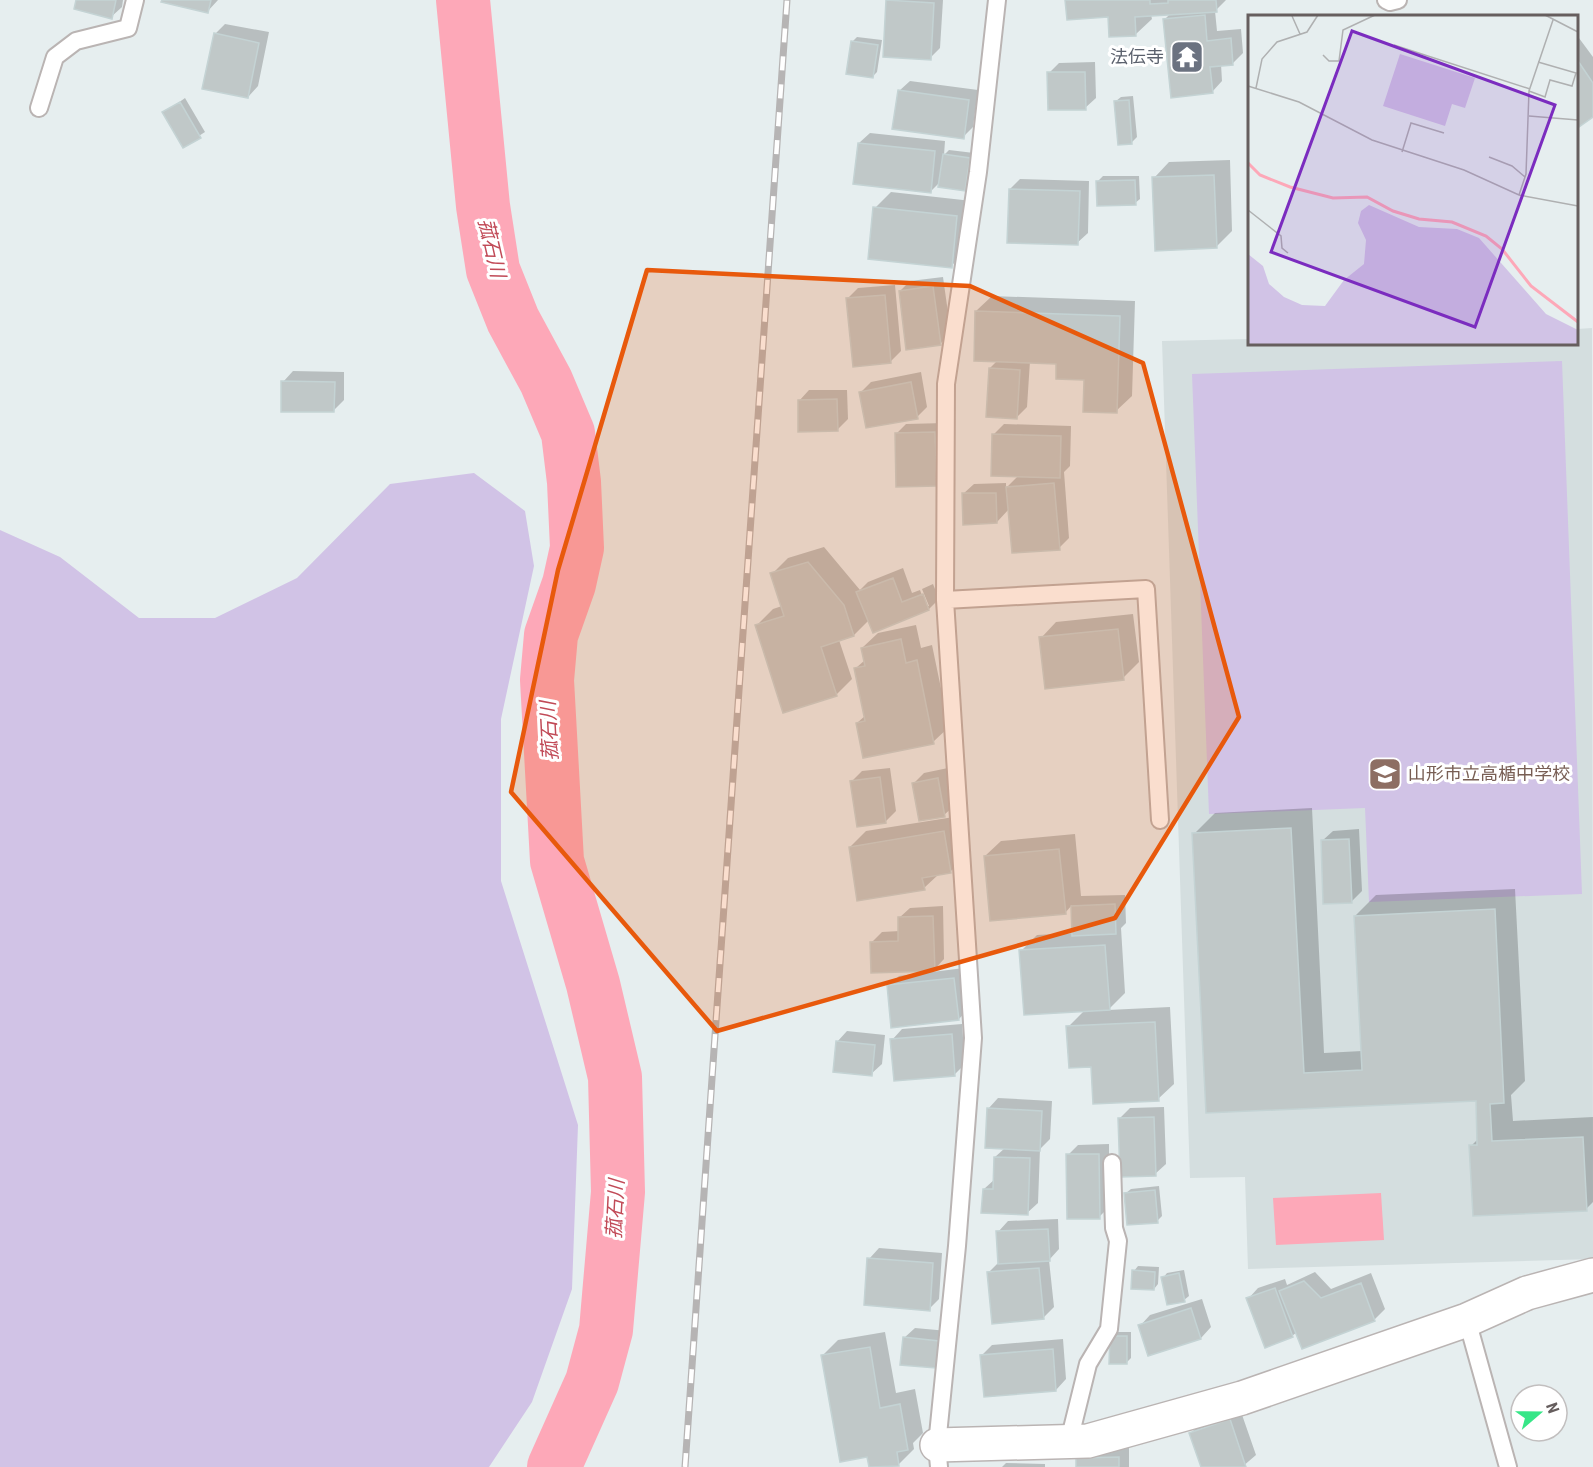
<svg xmlns="http://www.w3.org/2000/svg" width="1593" height="1467" viewBox="0 0 1593 1467" font-family="'Roboto Condensed','Noto Sans JP',sans-serif">
  <style>
    .education { fill: #d4dedf }
    .green { fill: #d1c3e6 }
    .water { fill: #fda8b8 }
    .shadow { fill: #0003 }
    .lines { fill: none; stroke-linecap: round; stroke-linejoin: round }
    .river { stroke: #fda8b8; stroke-width: 54 }
    .building { fill: #c0c8c8; stroke: #c4d3d4; stroke-width: 1.5 }
    .service-casing { stroke: #bab4b3; stroke-width: 20 }
    .minor-casing { stroke: #bab4b3; stroke-width: 36 }
    .service { stroke: #fff; stroke-width: 16 }
    .minor { stroke: #fff; stroke-width: 33 }
    .rail-casing { stroke: #b6b4b4; stroke-width: 7 }
    .rail { stroke: #fff; stroke-width: 4.5; stroke-dasharray: 14; stroke-linecap: butt }
    .marked { fill: #e8590c; fill-opacity: 0.2; stroke: #e8590c; stroke-width: 4.5; stroke-linejoin: round }
    .labels { text-anchor: middle; stroke-width: 6; stroke-linejoin: round; paint-order: stroke }
    .worship-label { font-size: 18px; fill: #5b616d; stroke: #fff; text-anchor: end }
    .education-label { font-size: 18px; fill: #785e54; stroke: #fff; text-anchor: start }
    .water-label { font-size: 20px; font-style: italic; fill: #c14a57; stroke: #fff }
    .inset-river { fill: none; stroke: #fda8b8; stroke-width: 3 }
    .inset-road { fill: none; stroke: #afb0b1; stroke-width: 1.5 }
    .view { fill: #7b2cbf; fill-opacity: 0.15; stroke: #7b2cbf; stroke-width: 3 }
    .inset-edge { fill: none; stroke: #665e5e; stroke-width: 3 }
  </style>
  <rect width="100%" height="100%" fill="#e6eeef"/>
  <path class="education" d="M1592,328l1,931 -345,10 -3,-92 -55,1 -28,-837 87,-2 1,5h326l1,-15z"/>
  <path class="green" d="M1562,361l20,533 -213,8 -4,-94 -156,6 -17,-440z
    M474,473l51,38 9,55 -33,153v162l77,244 -6,164 -40,113 -43,65h-489v-937l60,27 79,61h76l82,-40 93,-94z"/>
  <path class="water" d="M1381,1193l3,47 -108,5 -3,-47z"/>
  <path class="shadow" d="M78,0h45l-1,7 -11,10z
    M163,0h55l-11,12z
    M888,0h55l-3,48 -10,10z
    M1067,0h159l-11,11 2,20 24,-2 2,24 -10,10 -12,1 1,17 -10,11 -48,-72 7,-7 -20,2 1,4 -16,15 -27,-19z
    M225,24l44,8 -11,54 -10,11 -33,-63z
    M1576,34l17,23v59l-17,11z
    M857,37l25,3 -5,32 -5,5 -19,-36z
    M1095,62l1,36 -11,10 -36,-35 10,-10z
    M910,81l68,9 -5,37 -10,10 -64,-46z
    M1133,96l4,41 -5,5 -16,-41 5,-4z
    M185,98l20,34 -22,14 -19,-33z
    M870,133l75,8 -1,14 5,-5 25,3 -4,31 -5,5 -24,-8 -10,10 -72,-48z
    M1230,160l2,71 -16,16 -62,-69 15,-16z
    M1103,176h36l1,23 -5,4 -37,-22z
    M1020,179l69,2 -1,52 -11,10 -67,-54z
    M891,192l81,9 -5,50 -16,15 -76,-58z
    M943,277l8,57 -11,10 -40,-53 10,-10z
    M895,285l6,66 -10,10 -44,-62 11,-11z
    M992,296l143,5 -3,95 -16,15 -30,-32 -28,-17 -28,-1 -3,46 -11,11 -26,-50 8,-8 -22,-49z
    M293,371l51,1v28l-11,11 -50,-29z
    M921,372l6,35 -10,10 -56,-25 10,-10z
    M809,390h38l1,29 -11,11 -38,-29z
    M945,423l2,51 -11,10 -40,-50 10,-10z
    M1004,424l67,2 -1,40 -6,6 5,66 -10,10 -50,-39 -12,13 -34,-28 11,-10 32,-1v5l13,-13 -26,-40z
    M824,547l36,43 8,-8 35,-14 9,25 8,-3 6,16h3l-7,-17 11,-5 6,15 -10,10 -60,11 -15,15 -15,5 13,39 -16,16 -79,-70 16,-16 9,-3 -10,-32 16,-16z
    M1133,614l6,48 -16,16 -82,-40 15,-16z
    M916,625l5,23 11,-3 17,82 -16,15 -76,-19 9,-8 -10,-47 9,-8 -3,-12 16,-15z
    M890,768l6,43 -10,10 -34,-40 10,-10z
    M948,768l7,37 -11,10 -30,-32 10,-10z
    M1312,808l12,245 38,-2 -7,-135 21,-21 139,-6 10,192 -14,14 2,26 80,-4v85l-7,7 -115,-63 8,-8 -2,-39 -269,13 -14,-278 21,-21z
    M960,816l6,40 -16,16 -11,2 -15,14 -74,-41 16,-16z
    M1359,829l3,62 -10,10 -30,-60 11,-10z
    M1075,834l6,62 44,-1 1,28 -5,5 4,65 -17,17 62,-3 4,77 -16,15 -90,-72 17,-17 -64,-59 16,-16 36,-2 -1,-28 -7,8 -80,-57 16,-15z
    M943,906l1,53 -12,13 32,-4 5,40 -10,11 -71,-33 11,-10 29,-4v-2l-56,-28 10,-10 18,-1 -1,-13 11,-10z
    M962,1024l3,40 -10,10 -63,-34 10,-11z
    M847,1031l38,4 -3,29 -11,10 -34,-32z
    M998,1098l54,3 -2,38 -10,10 -2,54 -11,10 -43,-24 11,-10v-22l10,-9 -17,-39z
    M1164,1107l2,57 -11,10 -35,-56 10,-10z
    M1109,1144v63l-10,10 -31,-62 10,-10z
    M1159,1186l3,30 -5,5 -31,-28 5,-4z
    M1058,1219l1,30 -10,11 5,47 -11,11 -55,-45 11,-11 -1,-30 10,-11z
    M879,1248l63,5 -3,46 -10,10 -60,-50z
    M1138,1266l21,1 -1,17 -4,5 -20,-18z
    M1184,1270l5,26 -5,4 -21,-22 4,-5z
    M1315,1272l16,17 40,-16 14,36 -11,11 -77,12 -5,4 -44,-37 10,-11 27,-9 2,6z
    M1202,1299l9,28 -10,11 -52,16 -9,-28 10,-11z
    M915,1328l33,3 -2,26 -10,10 -32,-29z
    M885,1332l11,61 19,-4 8,44 -10,10 1,6 -16,16 -27,2 -2,-12 -47,-99 16,-16z
    M1116,1332h15v26l-5,5 -15,-26z
    M1063,1339l3,40 -10,11 -74,-35 10,-10z
    M1240,1409l16,46 -14,12h-40l-11,-34 10,-10z
    M1129,1447v20h-51l-1,-9 11,-10z
    M1006,1463l39,1v3h-43z"/>
  <g class="lines">
    <path class="river" d="M463,0l20,206 10,64 20,50 33,61 22,52 6,49 3,66 -8,36 -18,51 -4,45 10,181 36,123 22,93 3,115 -12,138 -14,52 -38,85"/>
  </g>
  <path class="building" d="M76,0h40l-4,19 -38,-10z
    M162,0h49l-3,13 -47,-11z
    M886,0l48,3 -3,57 -48,-3z
    M1065,0h85v4l18,-1v-3h48l1,12 -82,5 1,19 -27,1 -1,-20 -41,3z
    M1205,15l2,26 24,-3 2,27 -23,2 3,26 -42,5 -8,-79z
    M214,33l45,10 -11,55 -46,-9z
    M851,41l27,4 -5,33 -27,-4z
    M1576,58l17,25v34l-17,12z
    M1047,72h38l1,38h-38z
    M898,90l71,10 -5,39 -72,-10z
    M1129,100l3,44 -14,1 -4,-44z
    M180,102l21,36 -18,10 -21,-36z
    M858,143l77,8 -4,42 -78,-9z
    M943,154l27,4 -5,33 -27,-4z
    M1214,175l3,73 -62,3 -3,-74z
    M1135,180l1,25 -39,1 -1,-25z
    M1009,189l71,2 -2,54 -71,-2z
    M873,207l84,9 -5,52 -84,-9z
    M933,286l8,59 -35,5 -7,-59z
    M885,295l6,68 -38,4 -7,-69z
    M975,311l145,5 -3,97 -34,-1 1,-32 -28,-1v-15l-82,-3z
    M989,368l31,2 -3,49 -31,-2z
    M281,381l54,1 -1,30h-53z
    M911,382l7,37 -52,9 -7,-36z
    M837,399l1,32 -40,1v-32z
    M935,432l2,54 -41,1 -1,-54z
    M992,434l69,2 -1,42 -69,-2z
    M1054,483l6,67 -48,3 -6,-66z
    M962,493h34l1,30 -34,2z
    M808,562l36,43 10,31 -33,11 16,49 -54,17 -28,-88 29,-9 -14,-43z
    M893,578l9,24 21,-8 6,16 -56,23 -17,-41z
    M1118,629l6,51 -79,9 -6,-52z
    M901,639l5,24 11,-3 17,84 -71,14 -7,-35 9,-2 -11,-53 11,-2 -4,-18z
    M880,777l6,46 -29,4 -7,-46z
    M938,778l7,39 -26,4 -7,-38z
    M1291,828l13,245 58,-3 -8,-154 141,-7 9,194 -14,1 2,37 91,-4 4,74 -114,5 -4,-71h8l-1,-44 -270,12 -14,-280z
    M944,831l7,42 -29,5 3,12 -68,11 -8,-54z
    M1349,839l3,64 -29,1 -2,-64z
    M1059,849l7,65 -76,7 -6,-65z
    M1115,904l1,30 -44,2 -1,-30z
    M933,916l2,55 -64,2 -1,-31 28,-1v-24z
    M1105,945l5,65 -86,5 -5,-65z
    M954,978l5,42 -68,8 -4,-43z
    M1155,1022l4,79 -66,3 -2,-37 -22,1 -3,-42z
    M952,1034l3,42 -61,5 -4,-42z
    M836,1041l39,4 -3,31 -39,-4z
    M987,1108l55,3 -2,40 -55,-3z
    M1154,1117l2,59 -36,1 -2,-59z
    M1066,1154h33l1,65h-33z
    M994,1157l36,1 -2,57 -47,-2 2,-24h10z
    M1155,1190l3,33 -31,2 -3,-32z
    M1048,1229l2,32 -52,3 -2,-33z
    M867,1258l66,5 -3,48 -66,-6z
    M1039,1268l5,51 -52,5 -5,-52z
    M1132,1270l23,2 -1,18 -23,-1z
    M1179,1273l6,29 -18,3 -6,-28z
    M1304,1281l17,17 40,-15 14,38 -73,28 -23,-58z
    M1275,1288l18,49 -28,11 -19,-50z
    M1191,1308l10,31 -53,17 -10,-31z
    M1110,1336h17v28h-18z
    M903,1337l36,4 -3,27 -36,-3z
    M870,1347l10,61 20,-4 8,46 -11,2 2,14 -30,1 -2,-10 -27,5 -19,-107z
    M1053,1349l3,42 -72,6 -4,-42z
    M1230,1419l16,48h-45l-12,-34z
    M1119,1457v10h-43v-9z"/>
  <g class="lines">
    <defs>
      <path id="service" d="M1386,0l4,2 8,-2
        M39,108l16,-51 21,-16 52,-13 7,-28
        M945,600l201,-11 14,231
        M1467,1320l41,147
        M1069,1441l19,-77 21,-35 9,-88 -4,-13 -2,-65
        M939,1467l-2,-22 20,-199 16,-208 -28,-438 1,-216 32,-212 19,-172"/>
      <path id="minor" d="M937,1445l151,-4 154,-43 225,-78 60,-27 66,-18"/>
    </defs>
    <use href="#service" class="service-casing"/>
    <use href="#minor" class="minor-casing"/>
    <use href="#service" class="service"/>
    <use href="#minor" class="minor"/>
    <defs>
      <path id="rail" d="M685,1467l102,-1467"/>
    </defs>
    <use href="#rail" class="rail-casing"/>
    <use href="#rail" class="rail"/>
  </g>
  <path class="marked" d="M647,270l323,16 173,77 96,354 -124,201 -398,113 -206,-239 47,-222z"/>
  <defs>
    <symbol id="temple-square" viewBox="-11 -11 22 22"><rect x="-9" y="-9" width="18" height="18" rx="4" fill="#6b7280" stroke="#fff"/><path d="M0-6L5-2H3V0L6.5 2.5H4V6H1.5V3h-3V6H-4V2.5H-6.5L-3 0V-2H-5Z" fill="#fff"/></symbol>
    <symbol id="school-square" viewBox="-11 -11 22 22"><rect x="-9" y="-9" width="18" height="18" rx="4" fill="#8d6e63" stroke="#fff"/><path d="M0-5L7-2L0 1L-7-2ZM-4 1L0 2.5L4 1V4Q0 6-4 4Z" fill="#fff"/></symbol>
  </defs>
  <g fill-rule="evenodd">
    <use href="#temple-square" x="1168" y="38" width="38" height="38"/>
    <use href="#school-square" x="1366" y="755" width="38" height="38"/>
  </g>
  <g class="labels">
    <g class="worship-label">
      <text x="1164" y="63">法伝寺</text>
    </g>
    <g class="education-label">
      <text x="1408" y="780">山形市立高楯中学校</text>
    </g>
    <g class="water-label">
      <text transform="translate(492 248) rotate(77)" y="7">菰石川</text>
      <text transform="translate(549 731) rotate(-93)" y="7">菰石川</text>
      <text transform="translate(615 1209) rotate(-87)" y="7">菰石川</text>
    </g>
  </g>
  <g transform="translate(1248 15)">
    <rect width="330" height="330" fill="#e6eeef"/>
    <path d="M152,39l75,24 -10,30 -13,-4 -7,22 -62,-20zM121,190l50,22 38,2 22,9 67,76 32,16v15h-330v-91l15,12 6,18 15,13 18,8 23,1 19,-26 20,-16 2,-24 -8,-17 3,-12z" fill="#d1c3e6"/>
    <path class="inset-river" d="M0,148l12,12 30,12 43,11 34,-1 26,14 26,8 33,3 34,14 16,13 29,37 47,36"/>
    <path class="inset-road" d="M297,0l33,17M44,1l8,18M146,30l136,44M75,40l6,6h10l4,-31 32,-15M0,71l51,16 73,38 92,30 55,25 59,11M8,73l6,-29 15,-17 30,-10 11,-17M281,76l16,6 5,-17 22,6 4,-13 -38,-11M281,101l49,4M154,137l9,-29 33,10M241,142l23,9 13,11M271,180l7,-21 3,-83 24,-71M0,195l33,26 1,12 6,5"/>
    <path class="view" d="M104,16l203,74 -80,222 -204,-75z"/>
    <rect width="330" height="330" class="inset-edge"/>
  </g>
  <g transform="translate(1539 1413) rotate(70)"><circle r="28" fill="#ffffff" stroke="#c2bfbf" stroke-width="1.5"/>
  <path d="M0-4.5L10 22L0 15L-10 22Z" fill="#36e687"/>
  <text y="-9" font-size="16" font-weight="bold" text-anchor="middle" fill="#665e5e">N</text>
  </g>
</svg>
